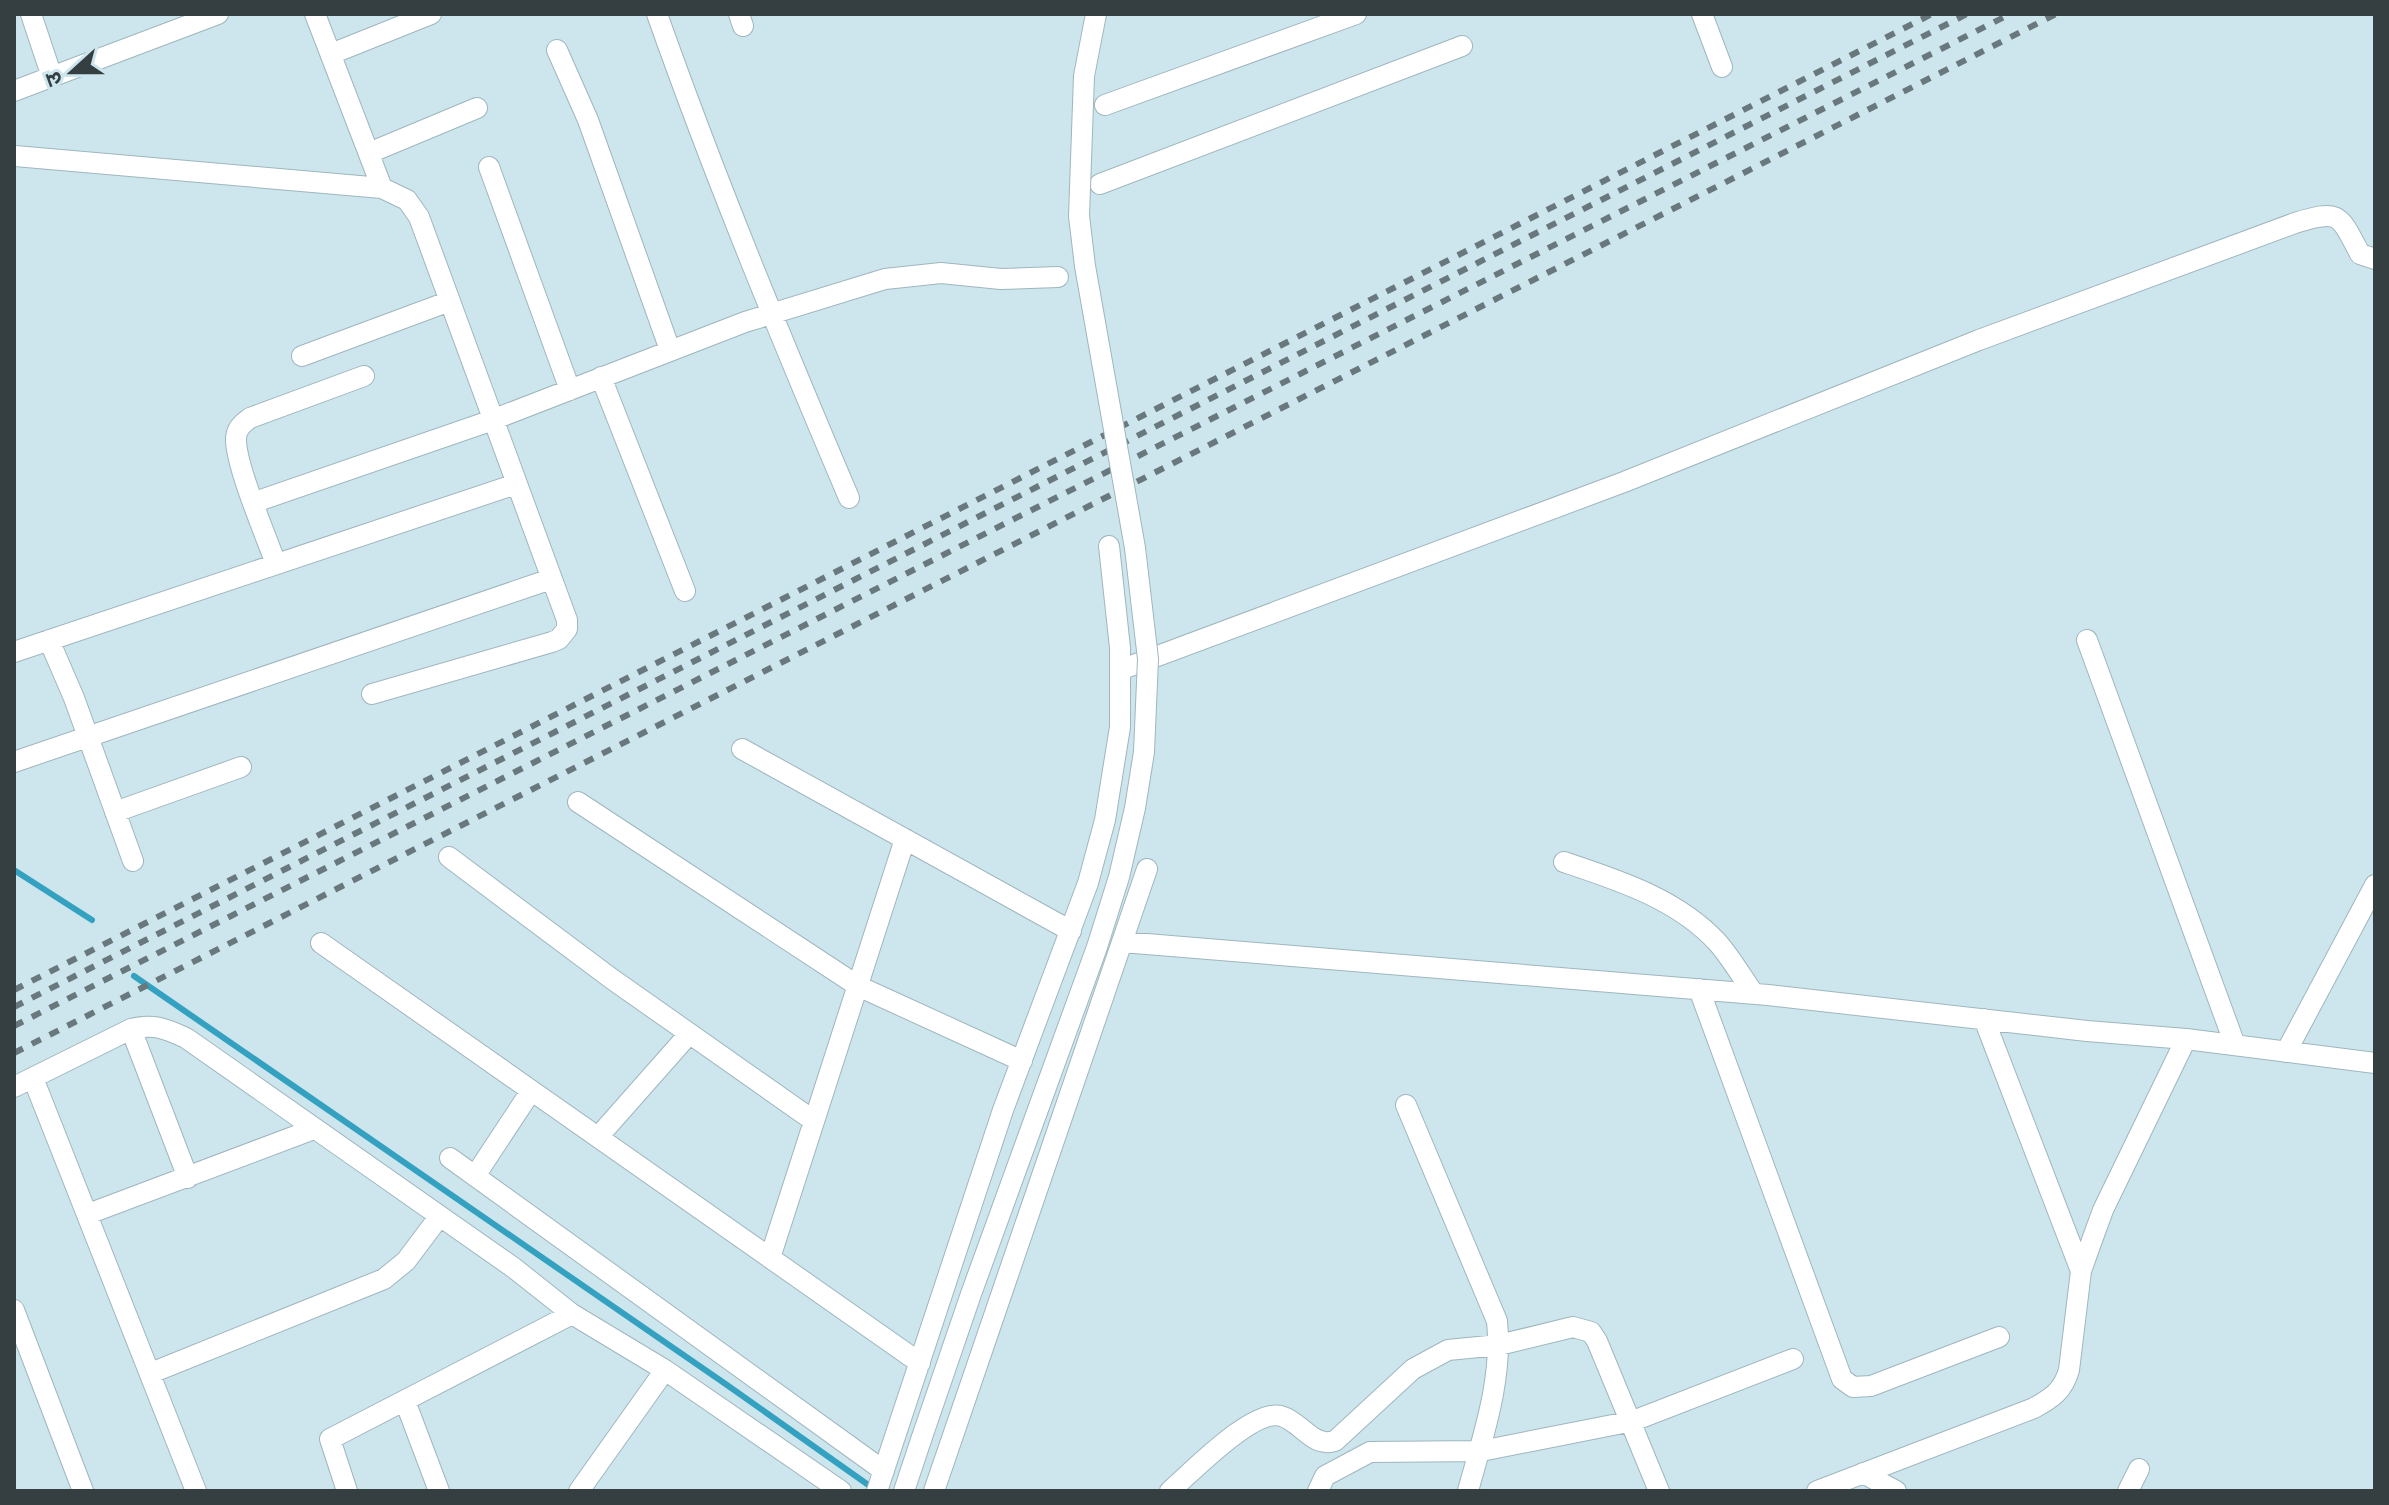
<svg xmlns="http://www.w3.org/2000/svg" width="2389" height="1505" viewBox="0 0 2389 1505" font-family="'Fira Sans','Noto Sans Devanagari',sans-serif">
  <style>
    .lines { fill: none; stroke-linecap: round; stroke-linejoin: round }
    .stream { stroke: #33a1bf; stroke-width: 6 }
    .minor-casing { stroke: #9fb6be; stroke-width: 22 }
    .minor { stroke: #fff; stroke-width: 20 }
    .rail { stroke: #69787c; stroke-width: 6; stroke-dasharray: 10 10; stroke-linecap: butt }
    .minor-bridge-casing { stroke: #9fb6be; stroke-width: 22; stroke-linecap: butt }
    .minor-bridge { stroke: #fff; stroke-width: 20 }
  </style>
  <rect width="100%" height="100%" fill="#cde5ed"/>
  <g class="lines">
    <path class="stream" d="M14,870l78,50
      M134,976l593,409 147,104"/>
    <defs>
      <path id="minor" d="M31,14l21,63
        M315,14l67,174
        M657,14c58,164 124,324 192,484
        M739,14l4,12
        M1702,14l20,53
        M557,50l31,70 82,230
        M331,54l100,-40
        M14,91l204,-77
        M1105,105l251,-91
        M369,153l108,-45
        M15,156l367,32 25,12 12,17 148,403v9l-8,10 -7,3 -180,52
        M489,167l81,223
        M1100,184l362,-138
        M302,356l148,-55
        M601,377l84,214
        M255,502l232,-80 258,-100 140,-43 56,-6 60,6 57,-2
        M276,564c-10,-28 -41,-100 -40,-126 1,-10 6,-14 14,-20l114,-42
        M49,640l25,58 59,163
        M2087,640l148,405
        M14,652l502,-168
        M1120,670l504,-188 355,-142 316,-117c45,-14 44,-9 65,31l15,5
        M742,749l329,182
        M14,762l537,-183
        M578,802l280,184 164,75
        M115,812l126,-45
        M449,857l163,122 202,142
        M1564,862c54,18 114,37 154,81 13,15 24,34 36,51
        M1122,942l646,53 319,36 99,8 189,24
        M321,943l599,420
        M1699,989l143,390 11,8 18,-1 128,-49
        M1984,1019l97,252
        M131,1029l57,149
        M2286,1052l89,-167
        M33,1078l163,413
        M14,1087l117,-58c22,-6 35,0 55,9l328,230 58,46 93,56 176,121
        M1406,1105l91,216c6,58 -14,115 -29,170
        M598,1137l91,-103
        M450,1158l434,313
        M475,1176l56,-85
        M88,1214l226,-85
        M770,1258l135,-419
        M14,1310l69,181
        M151,1373l233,-94 22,-18 33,-44
        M405,1401l34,90
        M1863,1473l33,18
        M347,1491l-17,-52 242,-125
        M579,1491l86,-121
        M877,1491l126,-381 85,-227 17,-63 15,-93v-79l-11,-102
        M904,1491l18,-54
        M934,1491l213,-622
        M1170,1491c21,-18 83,-83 111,-75 21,6 31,32 54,25l78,-72 35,-19 51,-5 74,-18 18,5 6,9 62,150
        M1318,1491l7,-15 45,-24 111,-1 152,-30 160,-62
        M1817,1491l217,-83c18,-10 29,-17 35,-38l12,-99 10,-28 12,-33 83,-171
        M2128,1491l11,-22"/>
    </defs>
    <use href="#minor" class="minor-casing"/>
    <use href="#minor" class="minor"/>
    <path class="rail" d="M14,990l1918,-976
      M14,1007l1953,-993
      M14,1026l1996,-1012
      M14,1053l2042,-1039"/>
    <defs>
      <path id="minor-bridge" d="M922,1437l49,-143 126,-347 22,-70 16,-69 9,-56 4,-93 -13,-111 -50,-282 -6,-50 5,-140 12,-62"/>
    </defs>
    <use href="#minor-bridge" class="minor-bridge-casing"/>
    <use href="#minor-bridge" class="minor-bridge"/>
  </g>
  <rect width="2389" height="1505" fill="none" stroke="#353f42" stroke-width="32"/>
  <g transform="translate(72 72) rotate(249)" stroke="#cde5ed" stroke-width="6" paint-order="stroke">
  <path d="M0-6L14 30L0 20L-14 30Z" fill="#353f42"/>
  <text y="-12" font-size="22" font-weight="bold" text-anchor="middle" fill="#353f42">उ</text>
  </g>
</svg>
